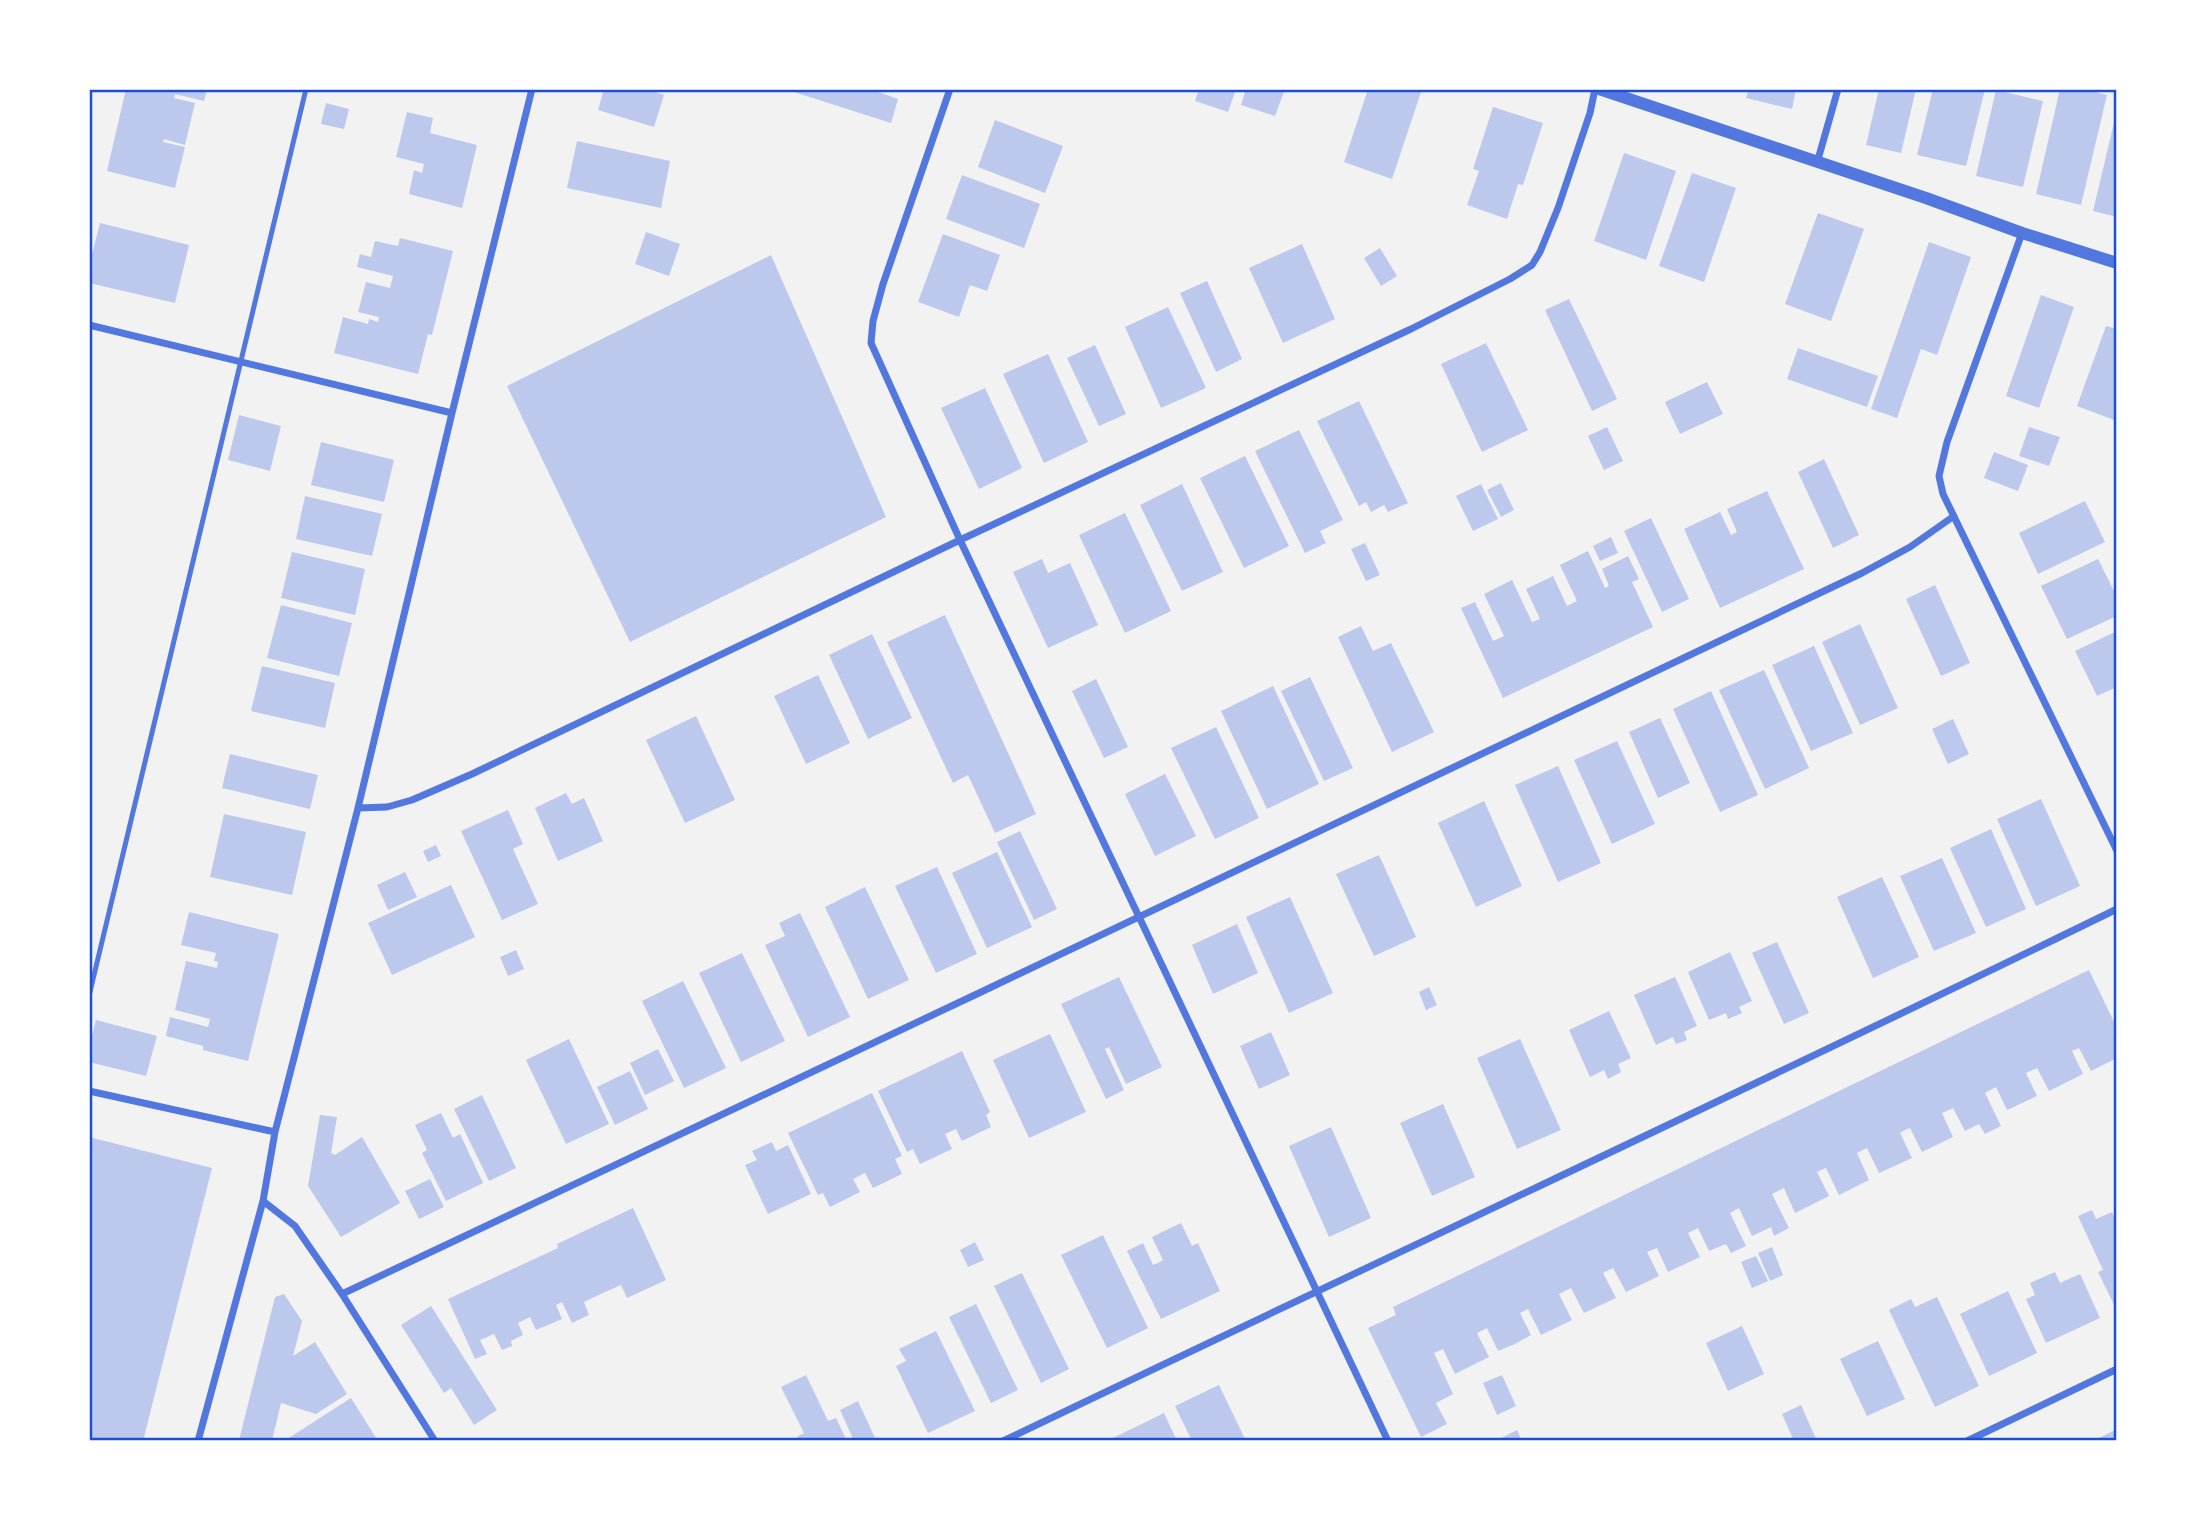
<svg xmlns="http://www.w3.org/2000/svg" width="2206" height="1530" viewBox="0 0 2206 1530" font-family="'Open Sans',sans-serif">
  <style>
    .building { fill: #bdc9ec }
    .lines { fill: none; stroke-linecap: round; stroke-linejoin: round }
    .service { stroke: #5277de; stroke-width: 5 }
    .minor { stroke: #5277de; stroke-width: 7 }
    .tertiary { stroke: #5277de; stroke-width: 12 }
    .neatline { fill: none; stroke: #1d4ed8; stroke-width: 2.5 }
  </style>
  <rect width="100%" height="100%" fill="#f2f2f2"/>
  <path class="building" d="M126,89h81l-3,12 -29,-7 -1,4 21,5 -10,42 -21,-6 -1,3 22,5 -10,41 -68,-17z
    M604,89h42l18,6 -10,32 -56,-17z
    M795,89h75l28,10 -7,24 -97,-31z
    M1199,89h37l-8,23 -33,-11z
    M1246,89h39l-10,27 -34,-11z
    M1368,89h54l-30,90 -48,-17z
    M1749,89h47l-4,20 -46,-11z
    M1879,89h37l-15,64 -35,-8z
    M1933,89h52l-19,77 -49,-11z
    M2060,89h24l23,6 -26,110 -45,-11z
    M1996,90l47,11 -20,86 -47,-11z
    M326,103l23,6 -5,20 -23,-5z
    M1493,107l50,16 -20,62 -5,-1 -11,35 -40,-14 12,-34 -6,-2z
    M407,112l26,6 -3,15 47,12 -15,63 -53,-14 5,-24 8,3 2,-9 -28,-7z
    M2116,114h1v103l-24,-6z
    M995,120l68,26 -18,47 -67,-26z
    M577,141l93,20 -9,47 -94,-20z
    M1624,153l52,18 -30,89 -52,-19z
    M1692,173l44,15 -32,94 -45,-16z
    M962,175l78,29 -16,44 -78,-29z
    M1818,213l46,16 -33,92 -46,-17z
    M100,223l89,22 -14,58 -86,-20v-17z
    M646,232l34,12 -11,32 -34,-12z
    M943,234l57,21 -13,36 -17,-6 -11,32 -41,-15z
    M400,238l53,13 -21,84 -4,-1 -10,40 -84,-21 9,-36 25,7 1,-5 9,3 1,-5 -21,-5 8,-30 24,6 3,-12 -36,-9 3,-13 11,3 4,-16 23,5z
    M1929,242l42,15 -34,98 -16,-6 -24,69 -26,-9z
    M1302,244l33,75 -52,24 -34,-75z
    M1380,248l17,28 -16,10 -17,-28z
    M771,255l115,262 -256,125 -123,-256z
    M1207,281l35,78 -26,13 -36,-79z
    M2041,295l33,12 -35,101 -33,-12z
    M1569,299l48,100 -25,12 -47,-101z
    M1168,307l38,81 -45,20 -36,-81z
    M2106,326l11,3v92l-40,-15z
    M1486,343l42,87 -46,22 -41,-88z
    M1095,345l31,69 -27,12 -32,-68z
    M1798,348l80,28 -11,31 -80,-28z
    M1048,354l40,88 -44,21 -41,-89z
    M1707,382l16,32 -43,20 -15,-32z
    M985,388l37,80 -43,21 -38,-81z
    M1359,401l49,102 -20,9 -4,-7 -13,7 -5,-10 -7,4 -42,-85z
    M239,415l42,11 -11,45 -42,-11z
    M1607,427l16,34 -19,9 -16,-34z
    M2029,427l31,10 -11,29 -30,-10z
    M1299,430l44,90 -23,11 6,12 -21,10 -50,-102z
    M321,442l73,18 -10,42 -73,-17z
    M1994,452l34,13 -10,26 -34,-13z
    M1245,456l44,90 -45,22 -44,-90z
    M1824,459l35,76 -26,13 -35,-76z
    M1501,483l13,27 -13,7 -14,-27z
    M1182,484l41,88 -41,19 -42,-86z
    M1481,484l17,35 -25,12 -17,-35z
    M1767,491l37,78 -84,39 -36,-79 36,-17 11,23 6,-3 -10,-23z
    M305,496l77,18 -10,42 -76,-17z
    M2085,501l20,41 -67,32 -19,-41z
    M1125,513l46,98 -46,22 -46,-98z
    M1651,518l38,81 -27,13 -38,-81z
    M1611,537l7,16 -18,8 -7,-15z
    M1365,543l15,32 -14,6 -15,-32z
    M1588,551l17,37 4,-2 -7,-17 26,-13 11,23 -7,3 21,45 -150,71 -42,-90 14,-6 18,39 11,-5 -20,-42 28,-14 20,42 8,-3 -14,-30 27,-13 14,30 10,-5 -17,-36z
    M292,552l73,17 -10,46 -74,-17z
    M1042,559l6,14 22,-10 28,62 -50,23 -35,-76z
    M2098,559l19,38v19l-50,23 -26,-53z
    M1935,585l35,78 -29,13 -35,-77z
    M281,605l71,18 -13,53 -72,-18z
    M945,615l91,199 -41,19 -27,-58 -15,8 -66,-141z
    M1860,624l38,84 -38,17 -38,-83z
    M1361,626l12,25 18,-8 43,89 -42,20 -54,-115z
    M2117,631v56l-20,9 -22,-45z
    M872,634l40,84 -44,21 -39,-84z
    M1814,646l39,87 -42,18 -39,-86z
    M262,666l73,17 -10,45 -74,-17z
    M1764,670l45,98 -44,21 -46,-99z
    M818,675l32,68 -44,21 -32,-68z
    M1310,677l43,91 -29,13 -43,-90z
    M1096,679l32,68 -24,11 -32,-67z
    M1273,686l46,98 -52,25 -46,-98z
    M1711,691l47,104 -38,17 -47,-103z
    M696,716l39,84 -50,23 -39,-83z
    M1660,718l30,65 -32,15 -29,-66z
    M1953,719l16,35 -21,10 -16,-35z
    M1216,727l43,91 -44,21 -44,-91z
    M1617,741l38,83 -43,20 -38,-84z
    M230,754l88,21 -8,34 -88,-21z
    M1558,766l43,97 -43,19 -43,-97z
    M1165,774l31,62 -41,20 -30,-62z
    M566,793l6,11 12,-6 19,43 -45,20 -23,-53z
    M2041,799l39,87 -44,20 -39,-87z
    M1484,801l38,85 -46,21 -38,-84z
    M508,810l15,34 -10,5 25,55 -36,16 -41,-89z
    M224,814l82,18 -14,63 -82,-18z
    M1991,829l35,80 -40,18 -36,-79z
    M1020,831l37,78 -23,11 -37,-78z
    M436,845l5,11 -13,6 -5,-11z
    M997,852l35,75 -45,21 -35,-75z
    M1379,855l37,82 -42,19 -38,-82z
    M1942,858l34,75 -42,18 -34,-75z
    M937,867l40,87 -41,19 -41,-87z
    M405,872l12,25 -29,13 -11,-25z
    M1882,877l37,80 -46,21 -36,-81z
    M451,885l24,52 -83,38 -24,-52z
    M865,887l44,93 -41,19 -43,-92z
    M1290,897l43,96 -44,20 -43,-96z
    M189,912l90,22 -31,127 -45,-11v-4l-37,-10 4,-19 38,10 2,-8 -35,-9 11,-49 31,7 1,-6 -4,-1 2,-8 -35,-8z
    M800,913l50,104 -42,20 -43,-92 20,-9 -6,-13z
    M1237,924l21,49 -45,21 -21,-49z
    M1777,942l32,71 -25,11 -32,-71z
    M516,950l8,19 -16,7 -8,-19z
    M1730,952l22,49 -13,6 3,6 -14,6 -2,-6 -17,7 -21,-48z
    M742,953l43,88 -44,21 -42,-89z
    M2089,970l28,58 -4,4 4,8v18l-26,13 -12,-23 -7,3 11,23 -34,17 -12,-23 -11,5 11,23 -30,14 -11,-23 -11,6 16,33 -16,8 -6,-10 -14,7 -12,-23 -11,5 11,24 -31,15 -12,-24 -5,2 -5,3 12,25 -33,15 -12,-25 -10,5 12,27 -30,15 -13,-27 -5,2 -4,2 12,24 -34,17 -11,-25 -12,6 17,34 -15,8 -3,-9 -19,9 -13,-28 -9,5 16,33 -15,7 -5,-9 -17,7 -11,-23 -10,5 12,24 -32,15 -11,-24 -10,4 12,24 -33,16 -13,-24 -10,5 13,25 -32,15 -13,-25 -12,6 13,26 -31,15 -13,-26 -8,4 11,22 -16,9 -17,7 -11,-23 -10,5 12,24 -34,17 -12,-25 -9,4 19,41 -17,9 11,21 -26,13 -53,-109 28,-13 -3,-8z
    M1119,977l43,90 -36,17 -17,-37 -4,2 19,41 -18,9 -45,-95z
    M1675,977l22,49 -13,6 3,8 -11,4 -3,-7 -17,8 -22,-50z
    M683,981l43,87 -42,20 -42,-87z
    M1429,987l8,18 -11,5 -7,-18z
    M1609,1011l22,47 -13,6 3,8 -13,7 -4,-9 -14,7 -21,-47z
    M96,1020l61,16 -11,40 -57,-14v-15z
    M1271,1032l19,43 -31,14 -19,-43z
    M1050,1034l36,78 -57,26 -36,-78z
    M569,1039l40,85 -43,20 -40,-84z
    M1520,1039l41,91 -44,19 -40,-91z
    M658,1049l16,32 -29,14 -15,-32z
    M962,1051l28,61 -4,3 5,12 -29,14 -6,-12 -11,5 7,15 -32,15 -7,-15 -6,3 -29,-61z
    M630,1071l18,38 -33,16 -18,-38z
    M872,1093l30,63 -7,3 7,15 -29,14 -8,-15 -12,6 7,13 -30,15 -7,-14 -5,2 -30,-62z
    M482,1095l34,73 -27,13 -35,-72z
    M1443,1104l32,73 -43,19 -32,-73z
    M441,1113l12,25 7,-4 23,49 -37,18 -24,-48 5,-3 -12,-25z
    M320,1115l17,2 -6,36 4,2 27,-18 38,66 -59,34 -33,-51z
    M1331,1127l40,91 -42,19 -40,-91z
    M89,1137l123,31 -69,273h-54z
    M772,1142l4,9 12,-6 23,49 -43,20 -23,-49 12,-5 -5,-9z
    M430,1179l14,28 -25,12 -14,-28z
    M633,1208l33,72 -39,18 -6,-13 -18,8 -19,9 5,13 -17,8 -10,-21 -6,3 6,14 -26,11 -6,-13 -12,6 5,12 -12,6 1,5 -10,4 -8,-16 -14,6 7,14 -12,5 -27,-60 110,-51 -1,-4z
    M2092,1210l4,9 16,-7 5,11v88l-19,-39 5,-2 -25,-54z
    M1181,1223l11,23 6,-3 22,48 -59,28 -34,-68 16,-8 10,22 5,-2 5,-3 -11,-23z
    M1103,1235l45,93 -41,20 -46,-93z
    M975,1242l9,18 -16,7 -8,-17z
    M1772,1247l11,28 -13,6 -12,-28z
    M1756,1256l12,25 -16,7 -11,-26z
    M2055,1272l5,11 20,-9 20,44 -54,25 -20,-44 9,-4 -5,-12z
    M1022,1273l47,96 -28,14 -47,-97z
    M2008,1291l29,62 -48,23 -29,-62z
    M284,1294l18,27 -9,35 22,-14 32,52 -31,20 -35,-11 -9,38 -33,-1 36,-143z
    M1937,1297l42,89 -44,21 -46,-97 22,-11 4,8z
    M976,1304l42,86 -27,13 -42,-86z
    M431,1306l66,104 -23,15 -23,-37 -7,5 -43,-68z
    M1742,1326l22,48 -36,17 -22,-48z
    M936,1331l39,80 -47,22 -32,-67 10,-5 -7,-12z
    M1878,1341l27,58 -38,17 -27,-57z
    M806,1375l22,46 8,-3 11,23h-48l-2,-4 7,-4 -23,-46z
    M1502,1375l14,31 -19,9 -14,-32z
    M1219,1385l27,56h-54l-17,-35z
    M351,1398l27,43h-94z
    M858,1401l17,37 -6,3h-15l-14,-31z
    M1801,1405l16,36h-23l-12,-27z
    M1164,1413l13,28h-63l-1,-3z
    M2117,1429v12h-24z
    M1517,1430l5,11h-27z"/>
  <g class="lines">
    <path class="service" d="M89,996l217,-907"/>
    <path class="minor" d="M950,89l-67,195 -10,37 -2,22 89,197 428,901
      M1817,163l21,-74
      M2022,233l-75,209 -8,34 4,18 174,357
      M89,325l363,88
      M358,808l29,-1 25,-7 60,-26 488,-234 451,-211 99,-50 22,-14 8,-13 18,-44 32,-95 5,-24
      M89,1091l186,41
      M263,1201l32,25 47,68 93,147
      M342,1294l637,-301 883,-420 48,-26 44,-31
      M198,1441l65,-240 12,-69 83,-324 94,-395 80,-324
      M1003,1441c371,-178 744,-351 1114,-532
      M1967,1441l150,-72"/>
    <path class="tertiary" d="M1599,89l327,109 96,35 95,30"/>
  </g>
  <rect width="2206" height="1530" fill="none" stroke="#ffffff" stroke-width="182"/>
  <rect x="91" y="91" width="2024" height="1348" class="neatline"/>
</svg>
